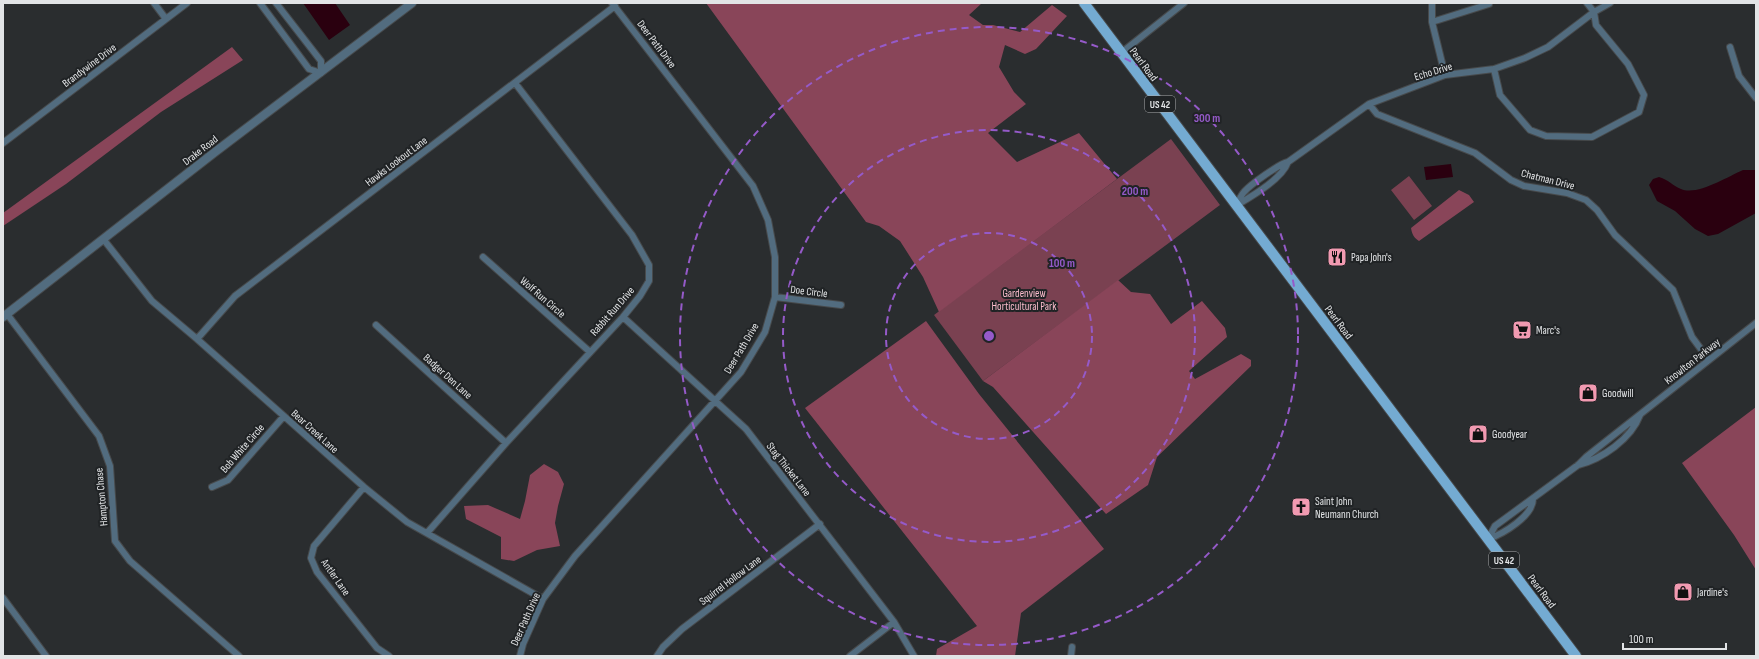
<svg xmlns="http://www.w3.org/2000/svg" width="1759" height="659" viewBox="0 0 1759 659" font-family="'Sofia Sans Condensed',sans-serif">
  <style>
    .green { fill: #7a4151 }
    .forest { fill: #894559 }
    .water { fill: #2a000f }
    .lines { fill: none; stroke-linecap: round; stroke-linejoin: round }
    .minor-casing { stroke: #474a4c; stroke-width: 8 }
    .tertiary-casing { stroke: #474a4c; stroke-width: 10 }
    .primary-casing { stroke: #474a4c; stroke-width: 12 }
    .minor { stroke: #526c7f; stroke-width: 6 }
    .tertiary { stroke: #526c7f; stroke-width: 8 }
    .primary { stroke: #74abd2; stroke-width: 10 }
    .ring { fill: none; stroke: #955ac9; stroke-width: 2; stroke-dasharray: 7 5 }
    .labels { text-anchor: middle; stroke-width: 4; stroke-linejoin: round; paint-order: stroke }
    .shield { fill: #202325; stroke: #a8aaac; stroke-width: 1 }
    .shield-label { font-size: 10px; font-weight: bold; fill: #e2e4e6 }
    .street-label { font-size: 11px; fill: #e2e4e6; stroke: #202325 }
    .poi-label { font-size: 11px; fill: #e2e4e6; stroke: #202325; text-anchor: start }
    .park-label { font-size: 11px; fill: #fbbccc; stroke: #202325 }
    .centre { fill: #955ac9; stroke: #202325; stroke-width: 2 }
    .ring-label { font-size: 12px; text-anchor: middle; font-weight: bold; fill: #955ac9; stroke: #202325; stroke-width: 4; stroke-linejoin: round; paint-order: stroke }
  </style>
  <rect width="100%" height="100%" fill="#2a2d2f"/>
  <path class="green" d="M1171,139l49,66 -237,176 -49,-66z
    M1409,176l23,30 -18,14 -23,-30z"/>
  <path class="forest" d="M706,3h276l-13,12 14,10h10l27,7 32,-27 15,11 -31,33 -11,5 -20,-9 -6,22 15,25 12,12 -38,29 29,29 62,-29 38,46 -178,133 -16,-35 -23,-36 -21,-15 -13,-4z
    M232,47l11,13 -82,52 -95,72 -63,42v-13z
    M1459,190l10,5 5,7 -55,39c-5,-3 -7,-7 -8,-13z
    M1118,280l13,12 19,2 21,30 31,-23 23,27 2,9 -38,34 6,8 46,-25 10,6v6l-94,91 -9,28 -42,29 -113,-127 -10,-6z
    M926,321l53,73 125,155 -83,64 -6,43h-79l1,-7 40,-23 -172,-218z
    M1756,407v163l-22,-35 -52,-72z
    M544,464l14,8 6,12 -6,22 -3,17 5,23 -23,4 -23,11 -13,-2v-22l-35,-18 -2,-13 24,-1 32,14 5,-18 5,-26z"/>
  <path class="water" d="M303,3h32l15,22 -21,15z
    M1451,164l2,13 -27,3 -2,-13z
    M1743,170h13v43l-38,21 -10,2 -13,-7 -20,-18 -18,-10 -8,-16 4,-6 6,-2c10,3 14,9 22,12 16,7 46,-12 62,-19z"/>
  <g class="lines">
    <defs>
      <path id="minor" d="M154,3l12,16
        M260,3l49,66 12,4v-12l-45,-58
        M1432,3v19l13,53
        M1432,22l57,-18
        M1730,47l9,29 17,22
        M1121,53l63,-50
        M1494,69l6,26 30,35 16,6 46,1 47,-25 5,-17 -16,-31 -32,-39 -2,-13 -7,-9
        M1369,104l8,10 98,39 36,27 13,6 43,7 19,7 11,10 18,25 58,55 19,47 17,23
        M3,143l184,-140
        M1236,205c3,-4 5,-10 8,-13 7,-8 35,-28 44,-30l81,-58 76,-29 49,-6 31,-11 23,-11 46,-35 16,-9
        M1237,205c15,-9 45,-26 51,-43
        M104,240l48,61 45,38 167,148 43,35 136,77
        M483,257l107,95
        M775,297l66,8
        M7,314l92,122 11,30 5,75 15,20 109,95
        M623,317l123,112 148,193 20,34
        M376,325l130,118
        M197,339l38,-43 380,-290
        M1578,465c24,-6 53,-26 62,-50
        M212,487l16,-7 56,-64
        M364,487l-50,59 -3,12 6,14 60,76 12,8
        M427,533l79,-90 117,-126 17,-21 9,-15v-16l-17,-30 -117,-152
        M1488,539l7,-13 83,-61 8,-8 170,-134
        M1488,539c15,-5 45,-23 45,-40
        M3,598l43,58
        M520,656l3,-12 20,-45 32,-43 166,-184 24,-40 10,-35v-40l-7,-37 -15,-34 -141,-183
        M657,656l6,-9 19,-18 138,-105
        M850,656l44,-34
        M1071,656l1,-9"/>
      <path id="tertiary" d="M3,317l212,-165 197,-149"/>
      <path id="primary" d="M1084,3l492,653"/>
    </defs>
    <use href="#minor" class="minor-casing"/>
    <use href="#tertiary" class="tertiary-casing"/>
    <use href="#primary" class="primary-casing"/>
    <use href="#minor" class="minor"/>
    <use href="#tertiary" class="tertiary"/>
    <use href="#primary" class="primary"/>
  </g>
  <g class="ring">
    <circle cx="989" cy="336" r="103"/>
    <circle cx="989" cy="336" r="206"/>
    <circle cx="989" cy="336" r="309"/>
  </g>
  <defs>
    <symbol id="restaurant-square" viewBox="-11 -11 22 22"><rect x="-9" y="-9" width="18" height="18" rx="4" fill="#f19ab1" stroke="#202325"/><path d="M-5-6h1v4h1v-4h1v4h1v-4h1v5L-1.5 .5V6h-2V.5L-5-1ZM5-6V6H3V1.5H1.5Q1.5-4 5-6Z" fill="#111"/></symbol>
    <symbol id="supermarket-square" viewBox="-11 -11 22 22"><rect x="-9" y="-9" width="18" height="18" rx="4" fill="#f19ab1" stroke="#202325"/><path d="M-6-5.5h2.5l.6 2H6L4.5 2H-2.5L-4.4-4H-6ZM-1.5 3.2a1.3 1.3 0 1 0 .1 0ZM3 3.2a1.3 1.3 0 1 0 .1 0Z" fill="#111"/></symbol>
    <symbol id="shop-square" viewBox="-11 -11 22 22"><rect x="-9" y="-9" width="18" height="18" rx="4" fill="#f19ab1" stroke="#202325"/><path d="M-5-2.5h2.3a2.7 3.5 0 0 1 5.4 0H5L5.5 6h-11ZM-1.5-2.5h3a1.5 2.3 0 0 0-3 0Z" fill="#111"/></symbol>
    <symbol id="church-square" viewBox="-11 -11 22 22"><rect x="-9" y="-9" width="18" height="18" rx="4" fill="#f19ab1" stroke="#202325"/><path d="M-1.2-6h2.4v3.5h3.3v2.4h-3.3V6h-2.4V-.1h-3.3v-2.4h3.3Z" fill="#111"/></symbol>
  </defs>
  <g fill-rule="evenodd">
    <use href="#restaurant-square" x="1326" y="246" width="22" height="22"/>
    <use href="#supermarket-square" x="1511" y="319" width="22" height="22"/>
    <use href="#shop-square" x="1577" y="382" width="22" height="22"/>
    <use href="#shop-square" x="1467" y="423" width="22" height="22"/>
    <use href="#church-square" x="1290" y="496" width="22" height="22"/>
    <use href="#shop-square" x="1672" y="581" width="22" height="22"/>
  </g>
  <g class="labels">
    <g class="shield">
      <rect x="1145" y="96" width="30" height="16" rx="3"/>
      <rect x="1489" y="552" width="30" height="16" rx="3"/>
    </g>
    <g class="shield-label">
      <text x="1160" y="108">US 42</text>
      <text x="1504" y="564">US 42</text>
    </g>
    <g class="street-label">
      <text transform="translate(657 44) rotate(53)" y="4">Deer Path Drive</text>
      <text transform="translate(1144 64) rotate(53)" y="4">Pearl Road</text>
      <text transform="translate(89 65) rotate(-37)" y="4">Brandywine Drive</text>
      <text transform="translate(1433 71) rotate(-17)" y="4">Echo Drive</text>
      <text transform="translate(200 150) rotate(-38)" y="4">Drake Road</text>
      <text transform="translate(396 161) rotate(-37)" y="4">Hawks Lookout Lane</text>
      <text transform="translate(1548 179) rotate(14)" y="4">Chatman Drive</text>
      <text transform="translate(809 291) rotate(7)" y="4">Doe Circle</text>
      <text transform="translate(543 297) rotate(41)" y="4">Wolf Run Circle</text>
      <text transform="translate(612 311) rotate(-49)" y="4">Rabbit Run Drive</text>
      <text transform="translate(1339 322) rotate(53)" y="4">Pearl Road</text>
      <text transform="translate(741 348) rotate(-59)" y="4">Deer Path Drive</text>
      <text transform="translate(1692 361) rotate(-38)" y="4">Knowlton Parkway</text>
      <text transform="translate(448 376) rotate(42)" y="4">Badger Den Lane</text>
      <text transform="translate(315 431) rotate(42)" y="4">Bear Creek Lane</text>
      <text transform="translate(242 448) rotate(-49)" y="4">Bob White Circle</text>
      <text transform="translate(789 469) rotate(52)" y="4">Stag Thicket Lane</text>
      <text transform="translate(101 497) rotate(-95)" y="4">Hampton Chase</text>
      <text transform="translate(336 577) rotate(55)" y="4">Antler Lane</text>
      <text transform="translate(730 580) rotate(-37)" y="4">Squirrel Hollow Lane</text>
      <text transform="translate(1542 591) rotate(53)" y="4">Pearl Road</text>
      <text transform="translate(525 619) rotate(-66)" y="4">Deer Path Drive</text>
    </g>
    <g class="poi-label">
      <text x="1351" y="261">Papa John's</text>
      <text x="1536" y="334">Marc's</text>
      <text x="1602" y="397">Goodwill</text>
      <text x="1492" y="438">Goodyear</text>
      <text x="1315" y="505">Saint John<tspan x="1315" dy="13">Neumann Church</tspan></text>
      <text x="1697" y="596">Jardine's</text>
    </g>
    <g class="park-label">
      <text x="1024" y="297">Gardenview<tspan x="1024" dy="13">Horticultural Park</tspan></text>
    </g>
  </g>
  <circle cx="989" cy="336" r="6" class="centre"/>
  <g class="ring-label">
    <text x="1207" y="122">300 m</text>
    <text x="1135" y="195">200 m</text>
    <text x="1062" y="267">100 m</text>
  </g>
  <rect width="1759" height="659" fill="none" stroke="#e2e4e6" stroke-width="8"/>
  <path d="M1623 643v6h103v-6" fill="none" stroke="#e2e4e6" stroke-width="2"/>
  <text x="1629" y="643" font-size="12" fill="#e2e4e6" stroke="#202325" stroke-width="3" paint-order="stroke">100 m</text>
</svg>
